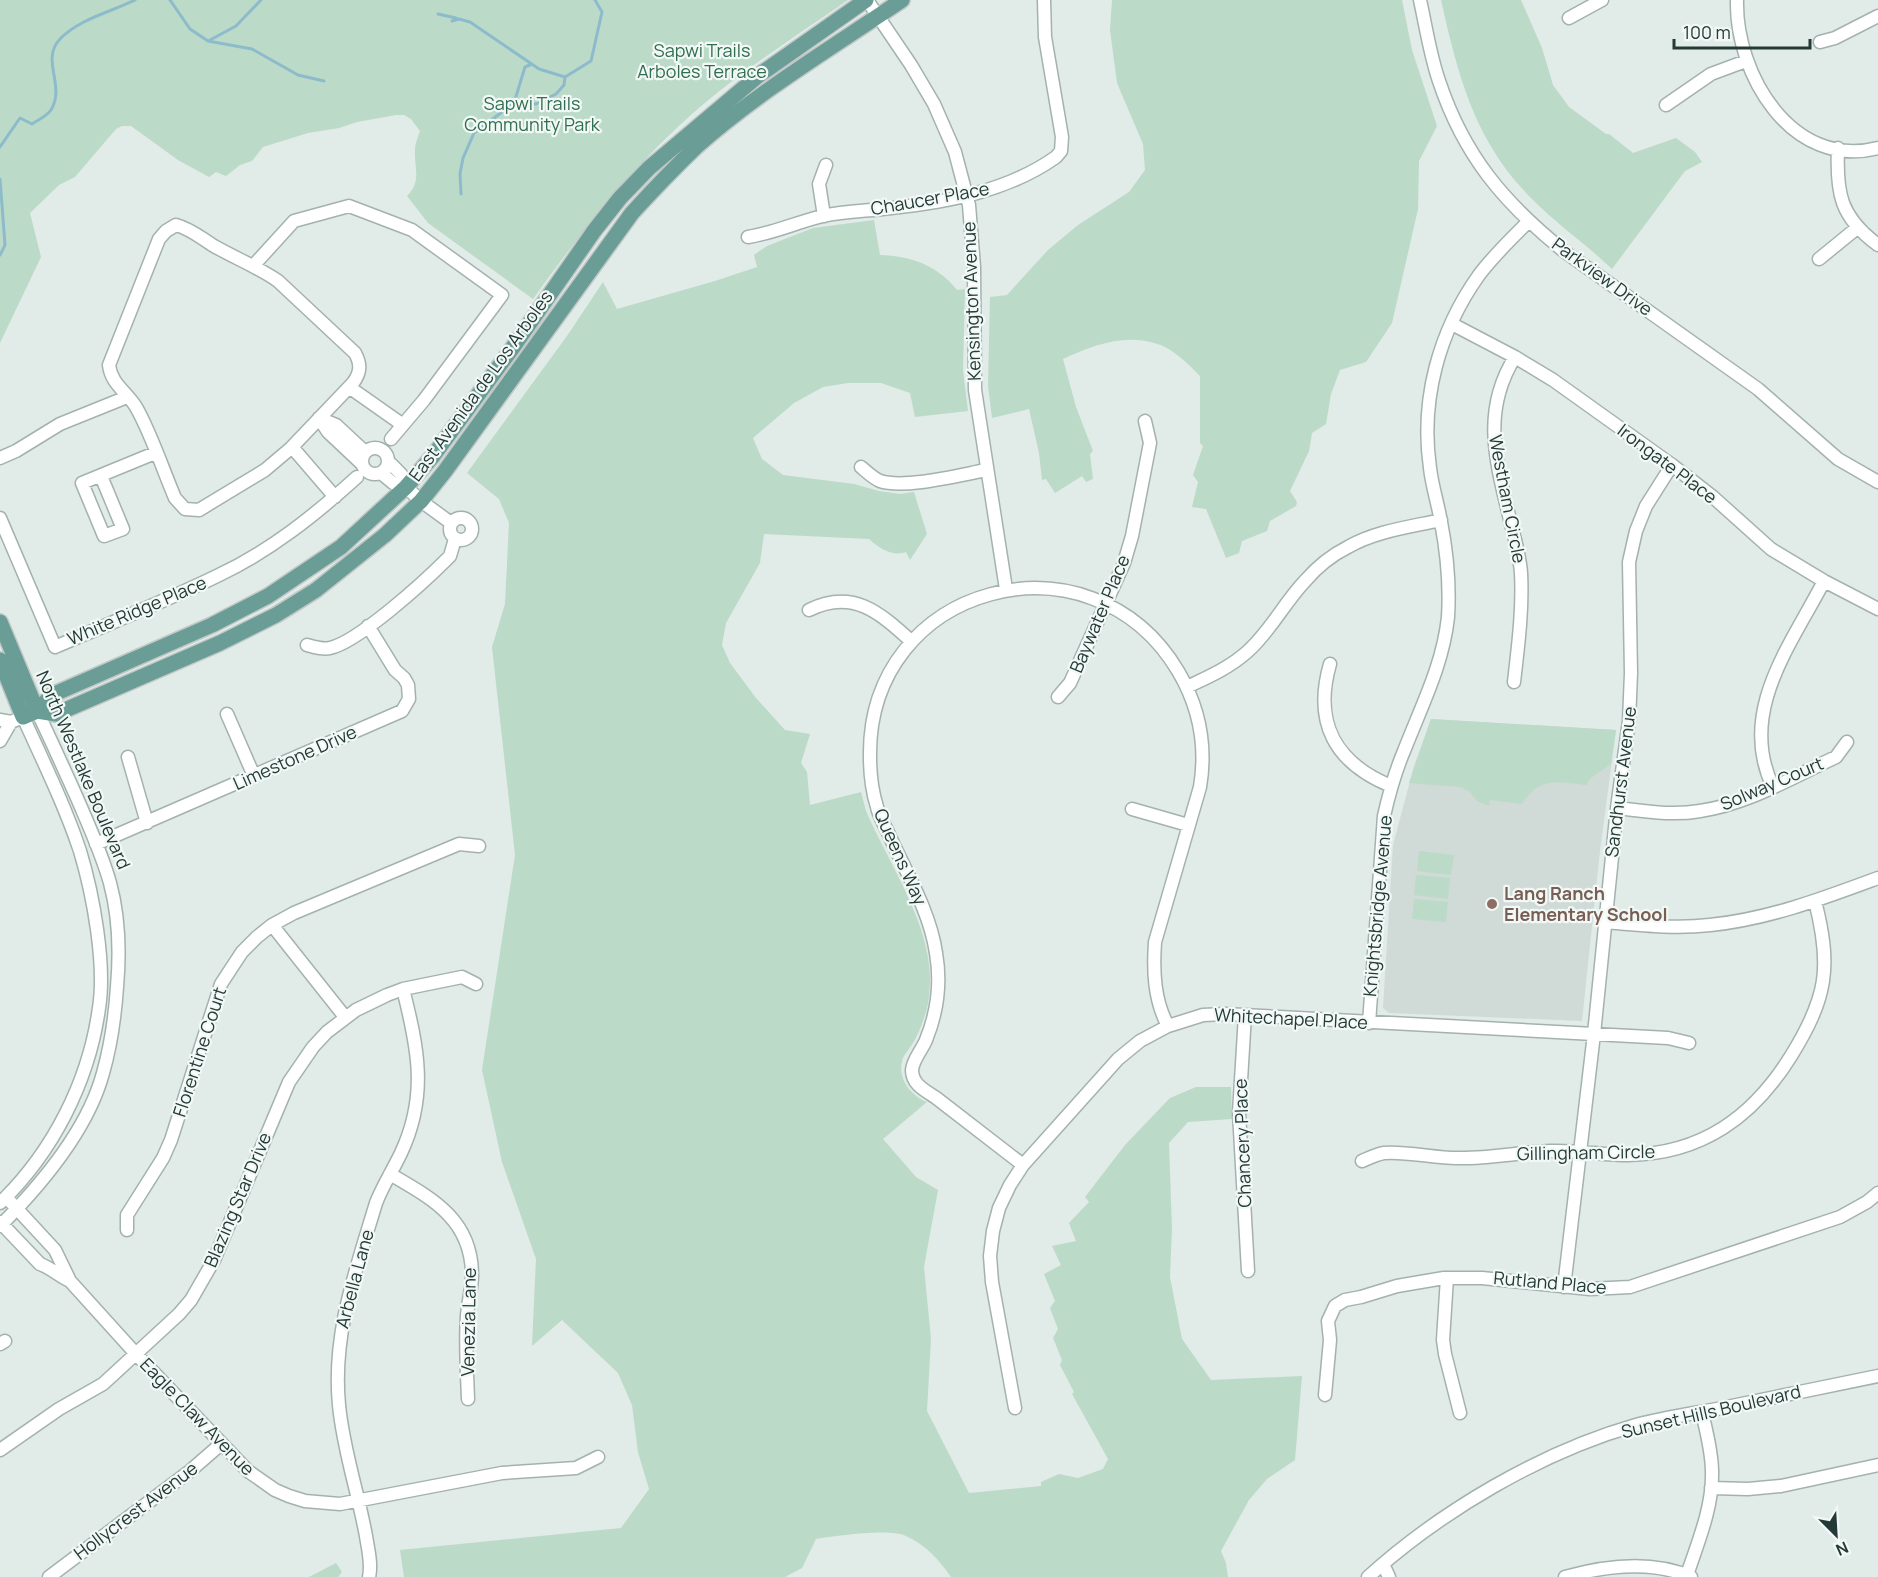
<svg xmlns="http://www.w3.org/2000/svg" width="1878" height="1577" viewBox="0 0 1878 1577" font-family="Manrope,sans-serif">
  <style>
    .built { fill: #d0dad7 }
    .green { fill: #bcdac8 }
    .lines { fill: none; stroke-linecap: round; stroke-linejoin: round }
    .stream { stroke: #8dbbcc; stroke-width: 3 }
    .minor-casing { stroke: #a4b2af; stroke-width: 15 }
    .major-casing { stroke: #c1c8c7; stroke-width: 18 }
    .minor { stroke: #fff; stroke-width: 12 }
    .major { stroke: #699d96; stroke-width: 15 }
    .education-dot { fill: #8d6e63; stroke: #f2f8f5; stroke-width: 2 }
    .labels { text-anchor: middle; stroke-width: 4.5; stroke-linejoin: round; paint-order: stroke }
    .park-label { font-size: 18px; fill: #306e4f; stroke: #f2f8f5 }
    .street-label { font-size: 18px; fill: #233a37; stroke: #f2f8f5 }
    .education-label { font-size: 18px; font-weight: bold; fill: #785e54; stroke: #f2f8f5; text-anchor: start }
  </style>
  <rect width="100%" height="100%" fill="#e1ebe8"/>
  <path class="built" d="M1431,719l185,11 -16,121 -18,170 -193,-8 -6,-5 10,-163 21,-79z"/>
  <path class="green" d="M0,0h848c-52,36 -107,71 -155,113 -62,55 -112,119 -160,186l-105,-76 -21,-27c15,-15 7,-27 8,-46 0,-6 3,-13 5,-19l-9,-12 -7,-4h-8l-39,7 -18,6 -31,5 -45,14 -11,14 -12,4 -14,11 -10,-4 -7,5 -31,-17 -47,-34h-9l-6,3 -41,48 -16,8 -29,28 11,44 -41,86z
    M1112,0h290l10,50 25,76 -18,35 -1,48 -26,114 -26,39 -26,8 -9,24 -5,30 -14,9 -3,18 -19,40 7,11 -1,4 -26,15 -3,10 -25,10 -3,12 -13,5 -20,-49 -14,-2 6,-25 -5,-7 10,-29 -3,-3v-67c-12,-12 -28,-29 -46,-33 -32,-9 -62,3 -91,16l13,48 17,44 -3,3 3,25 -7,3 -4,-6 -27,17 -9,-14 -4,1 -3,-27 -10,-44 -37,9 -4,-32 2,-89 17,-2 41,-45 30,-25 51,-33 16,-22 -2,-26 -26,-61 -7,-53z
    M1441,0h80l21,48 11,37 16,22 37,27h3l24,19 43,-15 19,14 7,10 -17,9 -73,98c-25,-24 -54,-44 -79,-69 -58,-57 -75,-124 -92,-200z
    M874,220l6,35c31,1 57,10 77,35l8,-1 -2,81 5,41 -53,6 -5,-24 -29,-10h-33l-25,4 -29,16 -41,35 9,21 21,16 71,9 25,7 21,3 14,-2 13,42 -17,26 -4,-8c-14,5 -27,-4 -37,-13l-105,-5 -4,29 -34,60 -4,22 8,18 26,35 29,32 25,4 -9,29 6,9 3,33 51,-13 5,19c22,51 63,110 64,166 0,13 -1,28 -6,41 -3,8 -6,17 -11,25 -3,5 -7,9 -10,15 -7,19 7,37 24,44l-44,37 33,38 22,13 -14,77 7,72 -4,72 42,82 72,-7v-4l18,-8 19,4 25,-9 5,-10 -36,-65 2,-2 -14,-27 2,-5 -9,-22 5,-9 -8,-21 5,-7 -11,-27 17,-9 -9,-19 24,-5 -7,-18 20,-21 -4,-5 40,-52 45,-47 26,-11h35l1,32 -44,3 -19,21 3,86 -2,48 12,62 29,41 91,-4 -7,84 -28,19 -18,21 -28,51 5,12 2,14h-277c-11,-16 -26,-33 -45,-41 -17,-8 -70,0 -90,3l-14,29 -17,9h-381l-4,-27 221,-22 28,-39 -11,-37 -6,-47 -14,-32 -56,-53 -30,26 4,-87 -34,-97 -20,-92 33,-215 -23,-208 13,-43 4,-81 -10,-24 -32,-26 100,-137 36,-54 14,27 98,-28 42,-14 -3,-12 13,-9 46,-18z
    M1431,719l185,11 -5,34 -20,14 -5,7c-28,-3 -47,-9 -64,19l-32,-4 -1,6 -12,-5 -8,-10 -9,-4 -51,-4z
    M1419,851l35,4 -3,20 -34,-4z
    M1416,875l34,3 -2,21 -34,-4z
    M1414,899l34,3 -2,20 -34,-3z
    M336,1563l6,9 -4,5h-29z"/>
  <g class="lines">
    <path class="stream" d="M170,0l20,29 18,12 44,8 46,26 26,6
      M438,14l18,4
      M452,21l7,-2 11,3 69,47 26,8 26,-16 11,-49 -7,-12
      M210,40l26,-14 25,-26
      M514,103l11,-36 7,-3
      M0,147l20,-29 12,6c6,-4 15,-8 19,-14 15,-25 -11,-50 9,-71 19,-20 51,-27 75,-39
      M0,179l5,66 -5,10
      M461,194l-1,-20 3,-16 11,-25 40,-30 22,1 20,-10 8,-9 1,-8"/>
    <defs>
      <path id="minor" d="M867,0l44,65 23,39 21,48 14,53 5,62 1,123 31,199
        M1420,0c6,27 10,55 19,81 25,75 65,122 126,171l193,137 80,70 40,23
        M1737,0c-2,74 55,170 141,148
        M1569,18l33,-18
        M1820,42l15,-4 43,-22
        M1666,105l45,-31 35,-13
        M1838,148c-2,45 2,69 40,97
        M824,216l-5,-32 7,-19
        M176,225c15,4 25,13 38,21 21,12 44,21 64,35l77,72c6,11 6,19 -2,30l-62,65 -26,22 -66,40 -14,-1 -10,-11c-12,-28 -24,-65 -39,-91 -9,-15 -25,-23 -27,-42l50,-126 7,-8z
        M748,237c26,-4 49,-15 75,-21 22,-5 46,-5 68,-8 57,-6 117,-17 165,-51l5,-6 1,-14 -17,-100 -1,-37
        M1819,259l38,-31
        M253,266l41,-45 55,-15 63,24 90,65 -78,105 -33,39
        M1452,324l63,33 38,23 119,85 41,32 58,52 53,32 54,28
        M349,387l54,38
        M319,418l9,14 34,32
        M319,418l17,7 29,27
        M292,447l43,50
        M362 461a13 13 0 1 1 26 0a13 13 0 1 1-26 0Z
        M0,458l16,-7 44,-27 67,-27
        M389,462l12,12 5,13 15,14 30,22
        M861,467c6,5 12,11 19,14 25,8 79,-6 107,-11
        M381,473l12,10 13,4
        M101,476l22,53 -19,7 -22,-53 73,-30
        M450 529a11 11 0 1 1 22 0a11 11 0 1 1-22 0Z
        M0,518l55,129c55,-24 111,-46 164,-72 51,-24 96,-60 138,-98
        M809,610c44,-22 71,3 102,31
        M307,645c7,2 16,5 23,3 28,-6 94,-66 116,-88l4,-4 5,-17
        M1330,664c-17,59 5,99 61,122
        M1514,682c4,-35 9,-73 7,-109 -1,-15 -5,-30 -9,-45 -14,-60 -33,-114 3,-171
        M1187,687c21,-10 42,-19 60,-35 23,-20 37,-49 58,-71 12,-14 27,-26 43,-34 28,-16 62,-20 93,-27
        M1058,697l12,-14 54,-120 8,-27 18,-93 -5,-22
        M227,714l27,62
        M0,720l11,2 12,-5c20,44 42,89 57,134 13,43 26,113 19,157 -10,73 -46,144 -99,195
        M0,741l11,-19
        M128,757l19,66
        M1773,787c-36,-75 18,-142 51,-206
        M1617,808c27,3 55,8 83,3 48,-7 93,-34 136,-54l11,-15
        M1132,809l56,16
        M96,844l306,-133 7,-12 -1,-14 -4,-7 -9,-8 -27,-44
        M1605,922c35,3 70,7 105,3 59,-6 114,-27 168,-47
        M272,925l73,92
        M1245,1015l-6,98 9,158
        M1369,1023l15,-207c5,-22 11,-44 20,-65 17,-44 39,-86 44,-134 2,-32 -1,-64 -7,-95 -3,-18 -9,-36 -11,-54 -10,-68 9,-137 49,-193 15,-20 33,-37 50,-54
        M1362,1161c7,-3 15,-7 22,-8 20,-2 51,5 72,5 32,1 64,-6 95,-7 26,-1 52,4 77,4 74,-1 125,-38 163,-99 36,-58 41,-89 24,-155
        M1023,1165l-88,-68c-11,-7 -23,-13 -23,-27 1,-11 10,-20 14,-30 11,-27 15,-58 10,-87 -6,-41 -29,-79 -46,-116 -4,-10 -11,-20 -13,-30 -5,-16 -7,-34 -7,-50 -3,-173 221,-232 308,-86 22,37 29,74 22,116l-45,155c-2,29 -1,58 13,84
        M390,1174c41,24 82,45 82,101 0,13 -4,27 -5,41 -2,27 0,55 1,83
        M6,1197l49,53 15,31 66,73 112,117 27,19 14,6 16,5 35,3 162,-31 74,-5 22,-11
        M0,1222l40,42c11,4 19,12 30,17
        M0,1226c40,-40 88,-97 103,-153 8,-28 12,-57 14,-86 3,-34 2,-71 -7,-104 -8,-29 -21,-57 -33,-85 -13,-29 -26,-58 -40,-87
        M127,1230v-15l36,-57 8,-18 50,-156 21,-32 15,-15 15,-12 22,-12 165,-69 20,2
        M1447,1278l-4,62 2,14 15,59
        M1564,1287l30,-253 23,-226 12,-87 2,-48 -2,-111 7,-31 10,-25 26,-41
        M0,1344l5,-3
        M1325,1395l5,-55 -2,-19 7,-15 10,-6 16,-3 36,-11 47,-8h38l108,11 40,-2 210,-70 27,-15 11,-9
        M1015,1408l-23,-126 -2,-26 3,-25 6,-23 11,-23 13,-20 95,-106 22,-18 28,-15 35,-11 22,-1 443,24 21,5
        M0,1450l59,-41 44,-25 76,-70 12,-14 23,-40 75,-178 24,-35 14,-15 29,-22 31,-15 16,-6 59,-12 14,7
        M1711,1488l37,1 33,-3 97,-21
        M1383,1564l6,13
        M1687,1575c11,-33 26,-68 25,-103 0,-21 -6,-41 -10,-60
        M49,1577l141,-106 31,-27
        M369,1577c3,-13 -1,-28 -3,-41 -8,-44 -23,-87 -27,-131 -7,-71 17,-135 37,-202 7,-18 17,-33 25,-50 27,-57 17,-105 2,-164
        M1368,1577c73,-66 173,-125 268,-152 26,-7 54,-11 81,-16 54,-11 107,-22 161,-33
        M1565,1577c39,-11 87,-17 126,0"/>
      <path id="major" d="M0,622l37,89
        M0,660l23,57 14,-6 15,-16 160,-70 56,-29 73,-49 65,-60 27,-31 81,-110 80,-115 26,-33 29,-30 110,-93 107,-75
        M37,711l19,3 164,-71 56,-28 40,-25 69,-55 36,-34 24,-30 187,-258c21,-23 42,-45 64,-66 63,-56 137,-100 206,-147"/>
    </defs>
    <use href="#minor" class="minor-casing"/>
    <use href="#major" class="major-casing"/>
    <use href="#minor" class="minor"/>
    <use href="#major" class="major"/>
  </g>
  <circle class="education-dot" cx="1492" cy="904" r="6"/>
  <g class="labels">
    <g class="park-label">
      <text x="702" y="57">Sapwi Trails<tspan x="702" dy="21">Arboles Terrace</tspan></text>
      <text x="532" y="110">Sapwi Trails<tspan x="532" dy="21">Community Park</tspan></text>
    </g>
    <g class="street-label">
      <text transform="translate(930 199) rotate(-10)" y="6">Chaucer Place</text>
      <text transform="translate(1602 277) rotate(36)" y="6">Parkview Drive</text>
      <text transform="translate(972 301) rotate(-92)" y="6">Kensington Avenue</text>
      <text transform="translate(481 386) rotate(-54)" y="6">East Avenida de Los Arboles</text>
      <text transform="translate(1667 464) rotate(37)" y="6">Irongate Place</text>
      <text transform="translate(1507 499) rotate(79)" y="6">Westham Circle</text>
      <text transform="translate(137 611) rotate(-23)" y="6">White Ridge Place</text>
      <text transform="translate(1100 614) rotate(-67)" y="6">Baywater Place</text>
      <text transform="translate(295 758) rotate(-24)" y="6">Limestone Drive</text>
      <text transform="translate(83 770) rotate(67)" y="6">North Westlake Boulevard</text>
      <text transform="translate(1621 782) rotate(-83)" y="6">Sandhurst Avenue</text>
      <text transform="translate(1772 784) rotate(-23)" y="6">Solway Court</text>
      <text transform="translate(900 857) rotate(66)" y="6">Queens Way</text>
      <text transform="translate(1378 906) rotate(-85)" y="6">Knightsbridge Avenue</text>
      <text transform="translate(1291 1019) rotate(3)" y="6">Whitechapel Place</text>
      <text transform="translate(200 1052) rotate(-72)" y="6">Florentine Court</text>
      <text transform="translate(1243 1143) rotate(-92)" y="6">Chancery Place</text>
      <text transform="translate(1586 1153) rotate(-1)" y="6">Gillingham Circle</text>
      <text transform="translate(238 1200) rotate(-67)" y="6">Blazing Star Drive</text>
      <text transform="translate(355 1279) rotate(-75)" y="6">Arbella Lane</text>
      <text transform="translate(1550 1283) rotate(5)" y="6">Rutland Place</text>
      <text transform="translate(469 1322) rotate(-89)" y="6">Venezia Lane</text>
      <text transform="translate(1711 1412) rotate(-13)" y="6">Sunset Hills Boulevard</text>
      <text transform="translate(197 1417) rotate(46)" y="6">Eagle Claw Avenue</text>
      <text transform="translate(136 1511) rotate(-37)" y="6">Hollycrest Avenue</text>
    </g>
    <g class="education-label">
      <text x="1504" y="900">Lang Ranch<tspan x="1504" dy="21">Elementary School</tspan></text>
    </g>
  </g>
  <g transform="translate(1836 1535) rotate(156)" stroke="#f2f8f5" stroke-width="4.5" paint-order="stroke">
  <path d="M0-4.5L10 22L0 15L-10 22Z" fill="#233a37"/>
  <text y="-9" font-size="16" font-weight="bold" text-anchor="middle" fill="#233a37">N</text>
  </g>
  <path d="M1674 39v9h136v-9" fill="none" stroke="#233a37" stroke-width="3"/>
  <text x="1683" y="39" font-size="18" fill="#233a37" stroke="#f2f8f5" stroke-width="4.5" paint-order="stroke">100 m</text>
</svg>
